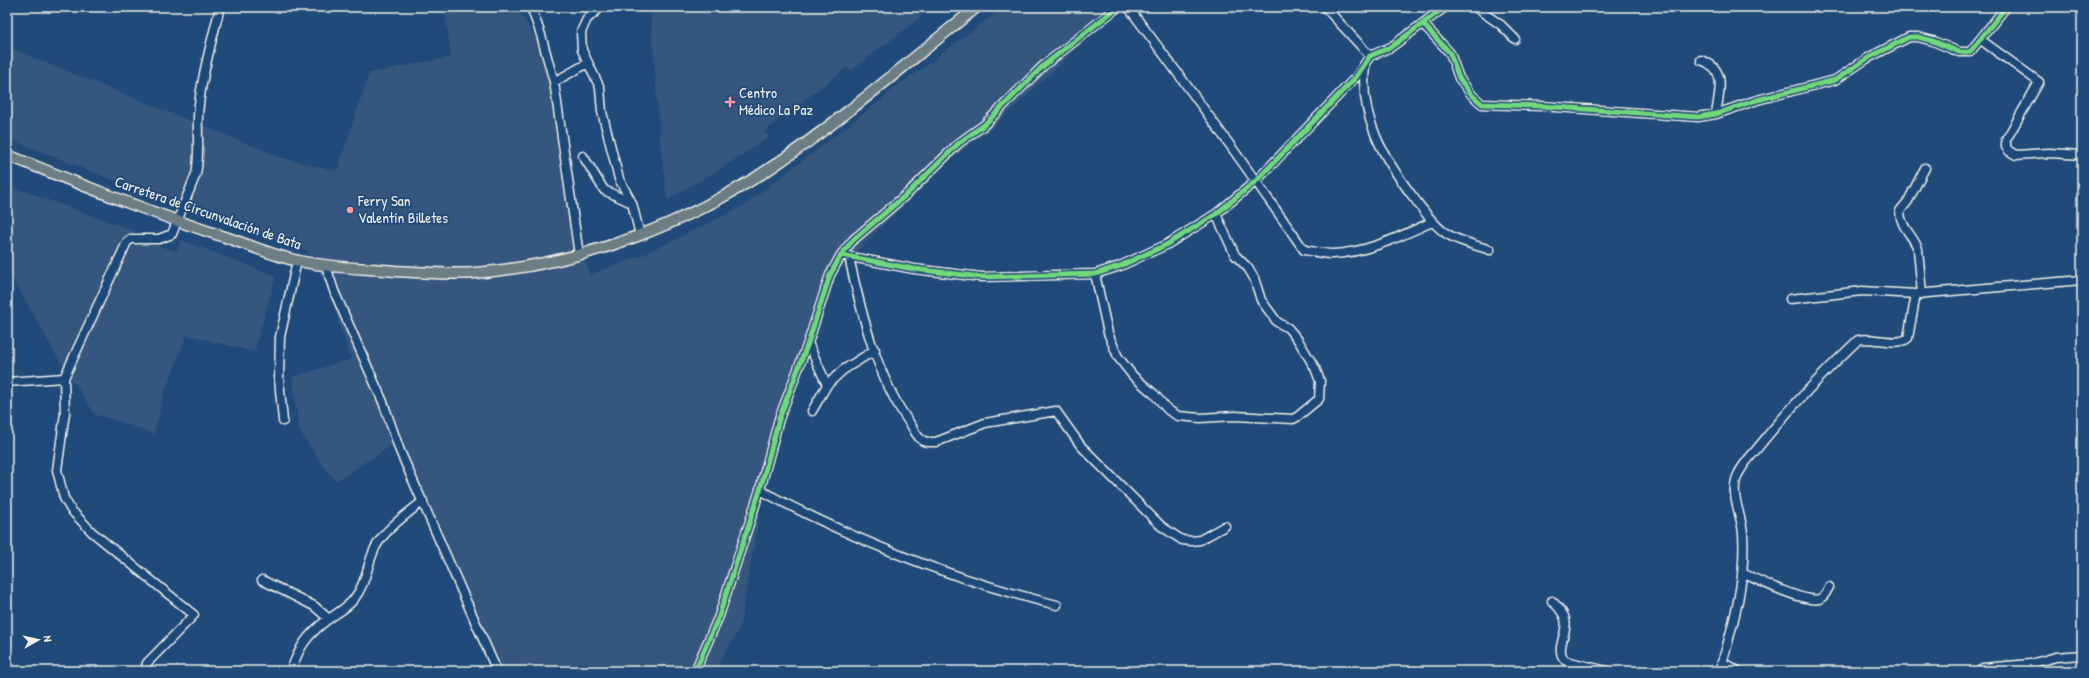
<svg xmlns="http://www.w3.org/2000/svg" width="2089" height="678" viewBox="0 0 2089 678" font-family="'Patrick Hand',sans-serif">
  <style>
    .built { fill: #34567e }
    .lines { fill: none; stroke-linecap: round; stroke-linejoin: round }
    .minor-casing { stroke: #f4f1e8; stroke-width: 11 }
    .major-casing { stroke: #f4f1e8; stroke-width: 13 }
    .minor { stroke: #1f4a7a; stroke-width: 8 }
    .major { stroke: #6d7d84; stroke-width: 10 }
    .cycleway-casing { stroke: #1f4a7a; stroke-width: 8 }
    .cycleway { stroke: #71d979; stroke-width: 5 }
    .poi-dot { fill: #ff9aa2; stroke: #1f4a7a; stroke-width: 1.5 }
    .labels { text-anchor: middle; stroke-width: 3.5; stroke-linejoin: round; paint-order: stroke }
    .poi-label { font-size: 15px; fill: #f4f1e8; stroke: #1f4a7a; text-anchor: start }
    .street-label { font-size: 15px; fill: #f4f1e8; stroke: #1f4a7a }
  </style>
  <rect width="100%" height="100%" fill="#1f4a7a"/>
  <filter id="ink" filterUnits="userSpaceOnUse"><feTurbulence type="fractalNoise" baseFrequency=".025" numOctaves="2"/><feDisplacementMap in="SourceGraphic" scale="8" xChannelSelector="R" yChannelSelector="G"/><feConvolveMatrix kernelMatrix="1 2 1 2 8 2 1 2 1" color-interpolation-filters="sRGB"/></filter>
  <g filter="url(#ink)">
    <path class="built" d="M444,7h72l29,46 44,222 58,-22 96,-47 111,-85 30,-23 8,-9 28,-19 83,-63h119l-131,122 -43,32 -107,106 -11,14 -64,195 -26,151 -25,44h-224l-100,-225 -55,35 -14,-16 -23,-35 -7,-53 59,-18 -25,-74 -18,-34 -113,-38 -188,-75v-91l279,112 51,12 32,-98 82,-16z
      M650,7h284l-83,64 -4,-4 -83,65 5,5 -47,31 -55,32 -6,-48z
      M7,185l128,46 -6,16 21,-4 26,8 6,-11 94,36 -22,76 -67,-17 -23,59 -10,40 -39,-14 -20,-5 -19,-30 -5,-4 -64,-112z"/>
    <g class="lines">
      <defs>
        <path id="minor" d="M531,7l10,28 13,47 25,173
          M601,7l-14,12 -6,13 1,18 18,38 2,24 17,67 13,24 8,32
          M1128,7c61,80 119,161 176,243 9,1 19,4 28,4 35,-1 69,-18 100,-32
          M1325,7l45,49
          M1475,7l26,18 14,14
          M1423,24l27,29 9,25 13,17 10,9 59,2 157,11 18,-3 41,-14 78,-20 33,-22 41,-21h9l15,4 26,11h11l36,-45
          M1981,40l58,42 -33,58v7l3,4 7,4 33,-2 33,2
          M1701,60c27,9 18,32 15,54
          M1365,66c-6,51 19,93 49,132 9,12 18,25 30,34 12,9 32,13 46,18
          M554,82l34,-19
          M583,156l21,34 28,13
          M841,255l73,14 67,8 114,-3 25,-8 46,-21 50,-31 41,-34 99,-103 14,-21 21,-9 54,-40
          M849,257c12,55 28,122 62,168 3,5 6,12 11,15 4,3 9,2 14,2l49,-19 71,-12 25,35 80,80 21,14 10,1 8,-1 25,-14
          M326,266l8,25 49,111 17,49 97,220
          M1095,274l13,59 10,24 15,19 21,18 14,16 10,6 22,2 35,-2 58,3 4,-2 22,-18 1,-18 -5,-13 -17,-28 -10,-12 -11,-6 -16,-22 -7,-22 -6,-10 -13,-13 -19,-41
          M1922,294l-4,-45c-5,-14 -18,-22 -18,-38l8,-10 17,-33
          M1790,299l72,-8 54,3 166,-14
          M808,343l19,42
          M64,378l1,35 -8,57 7,28 7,12 21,22 102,83 -47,48 -2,8
          M7,382l57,-4 63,-136 4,-3h28l13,-5 24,-60c4,-19 1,-39 2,-58 2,-35 14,-75 22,-109
          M812,411l15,-26 16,-15 32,-20
          M283,421l-4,-42 1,-42 17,-76
          M760,490c93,50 195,90 297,115
          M1742,573c16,7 63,30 77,26 5,-1 8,-8 10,-12
          M262,580l52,26 15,13
          M1552,601c5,5 11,10 13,18 4,14 -12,31 1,42l41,10
          M1722,662l16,9
          M291,671c8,-24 16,-36 36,-51 10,-7 20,-12 27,-21 12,-15 13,-34 21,-51 10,-19 31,-33 48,-47
          M695,671l24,-55 41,-126 19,-71 29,-76 22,-68 11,-20 12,-15 54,-46 52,-51 25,-18 59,-59 75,-59
          M1720,671c13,-47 26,-87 23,-137 -1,-18 -12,-37 -7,-54 3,-11 13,-22 20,-30 31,-39 66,-76 102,-110 14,-4 40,7 50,-2l8,-44
          M1978,671l5,-3 47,-4 26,-7 26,-2"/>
        <path id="major" d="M7,155c73,29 146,59 221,83 23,8 47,18 71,23 31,7 64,7 96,10 26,1 54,4 80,2 107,-9 211,-48 300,-108 71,-48 135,-105 202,-158"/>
      </defs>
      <use href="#minor" class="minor-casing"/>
      <use href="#major" class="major-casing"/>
      <use href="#minor" class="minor"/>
      <use href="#major" class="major"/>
      <defs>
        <path id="cycleway" d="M1423,24l27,29 9,25 13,17 10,9 59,2 157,11 18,-3 41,-14 78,-20 33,-22 41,-21h9l15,4 26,11h11l36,-45
          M841,255l73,14 67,8 114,-3 25,-8 46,-21 50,-31 41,-34 99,-103 14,-21 21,-9 54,-40
          M695,671l24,-55 41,-126 19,-71 29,-76 22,-68 11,-20 12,-15 54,-46 52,-51 25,-18 59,-59 75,-59"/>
      </defs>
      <use href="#cycleway" class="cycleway-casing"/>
      <use href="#cycleway" class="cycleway"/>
    </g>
  </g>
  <g class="poi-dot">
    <path d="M728 96h4v4h4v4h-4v4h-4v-4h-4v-4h4z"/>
    <circle cx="350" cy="210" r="4"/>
  </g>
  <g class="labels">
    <g class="poi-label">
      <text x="739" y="98">Centro<tspan x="739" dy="17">Médico La Paz</tspan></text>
      <text x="358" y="206">Ferry San<tspan x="358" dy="17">Valentín Billetes</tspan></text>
    </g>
    <g class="street-label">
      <text transform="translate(208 213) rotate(19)" y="5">Carretera de Circunvalación de Bata</text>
    </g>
  </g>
  <rect width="2089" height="678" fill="none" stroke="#1f4a7a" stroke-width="24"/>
  <rect x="12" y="12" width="2065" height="654" fill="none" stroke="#f4f1e8" stroke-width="1.5" filter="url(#ink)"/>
  <g transform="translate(38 640) rotate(82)" stroke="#1f4a7a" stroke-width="3" paint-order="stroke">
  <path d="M0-3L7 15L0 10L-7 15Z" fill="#f4f1e8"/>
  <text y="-6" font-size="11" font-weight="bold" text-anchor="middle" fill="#f4f1e8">N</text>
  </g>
</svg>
